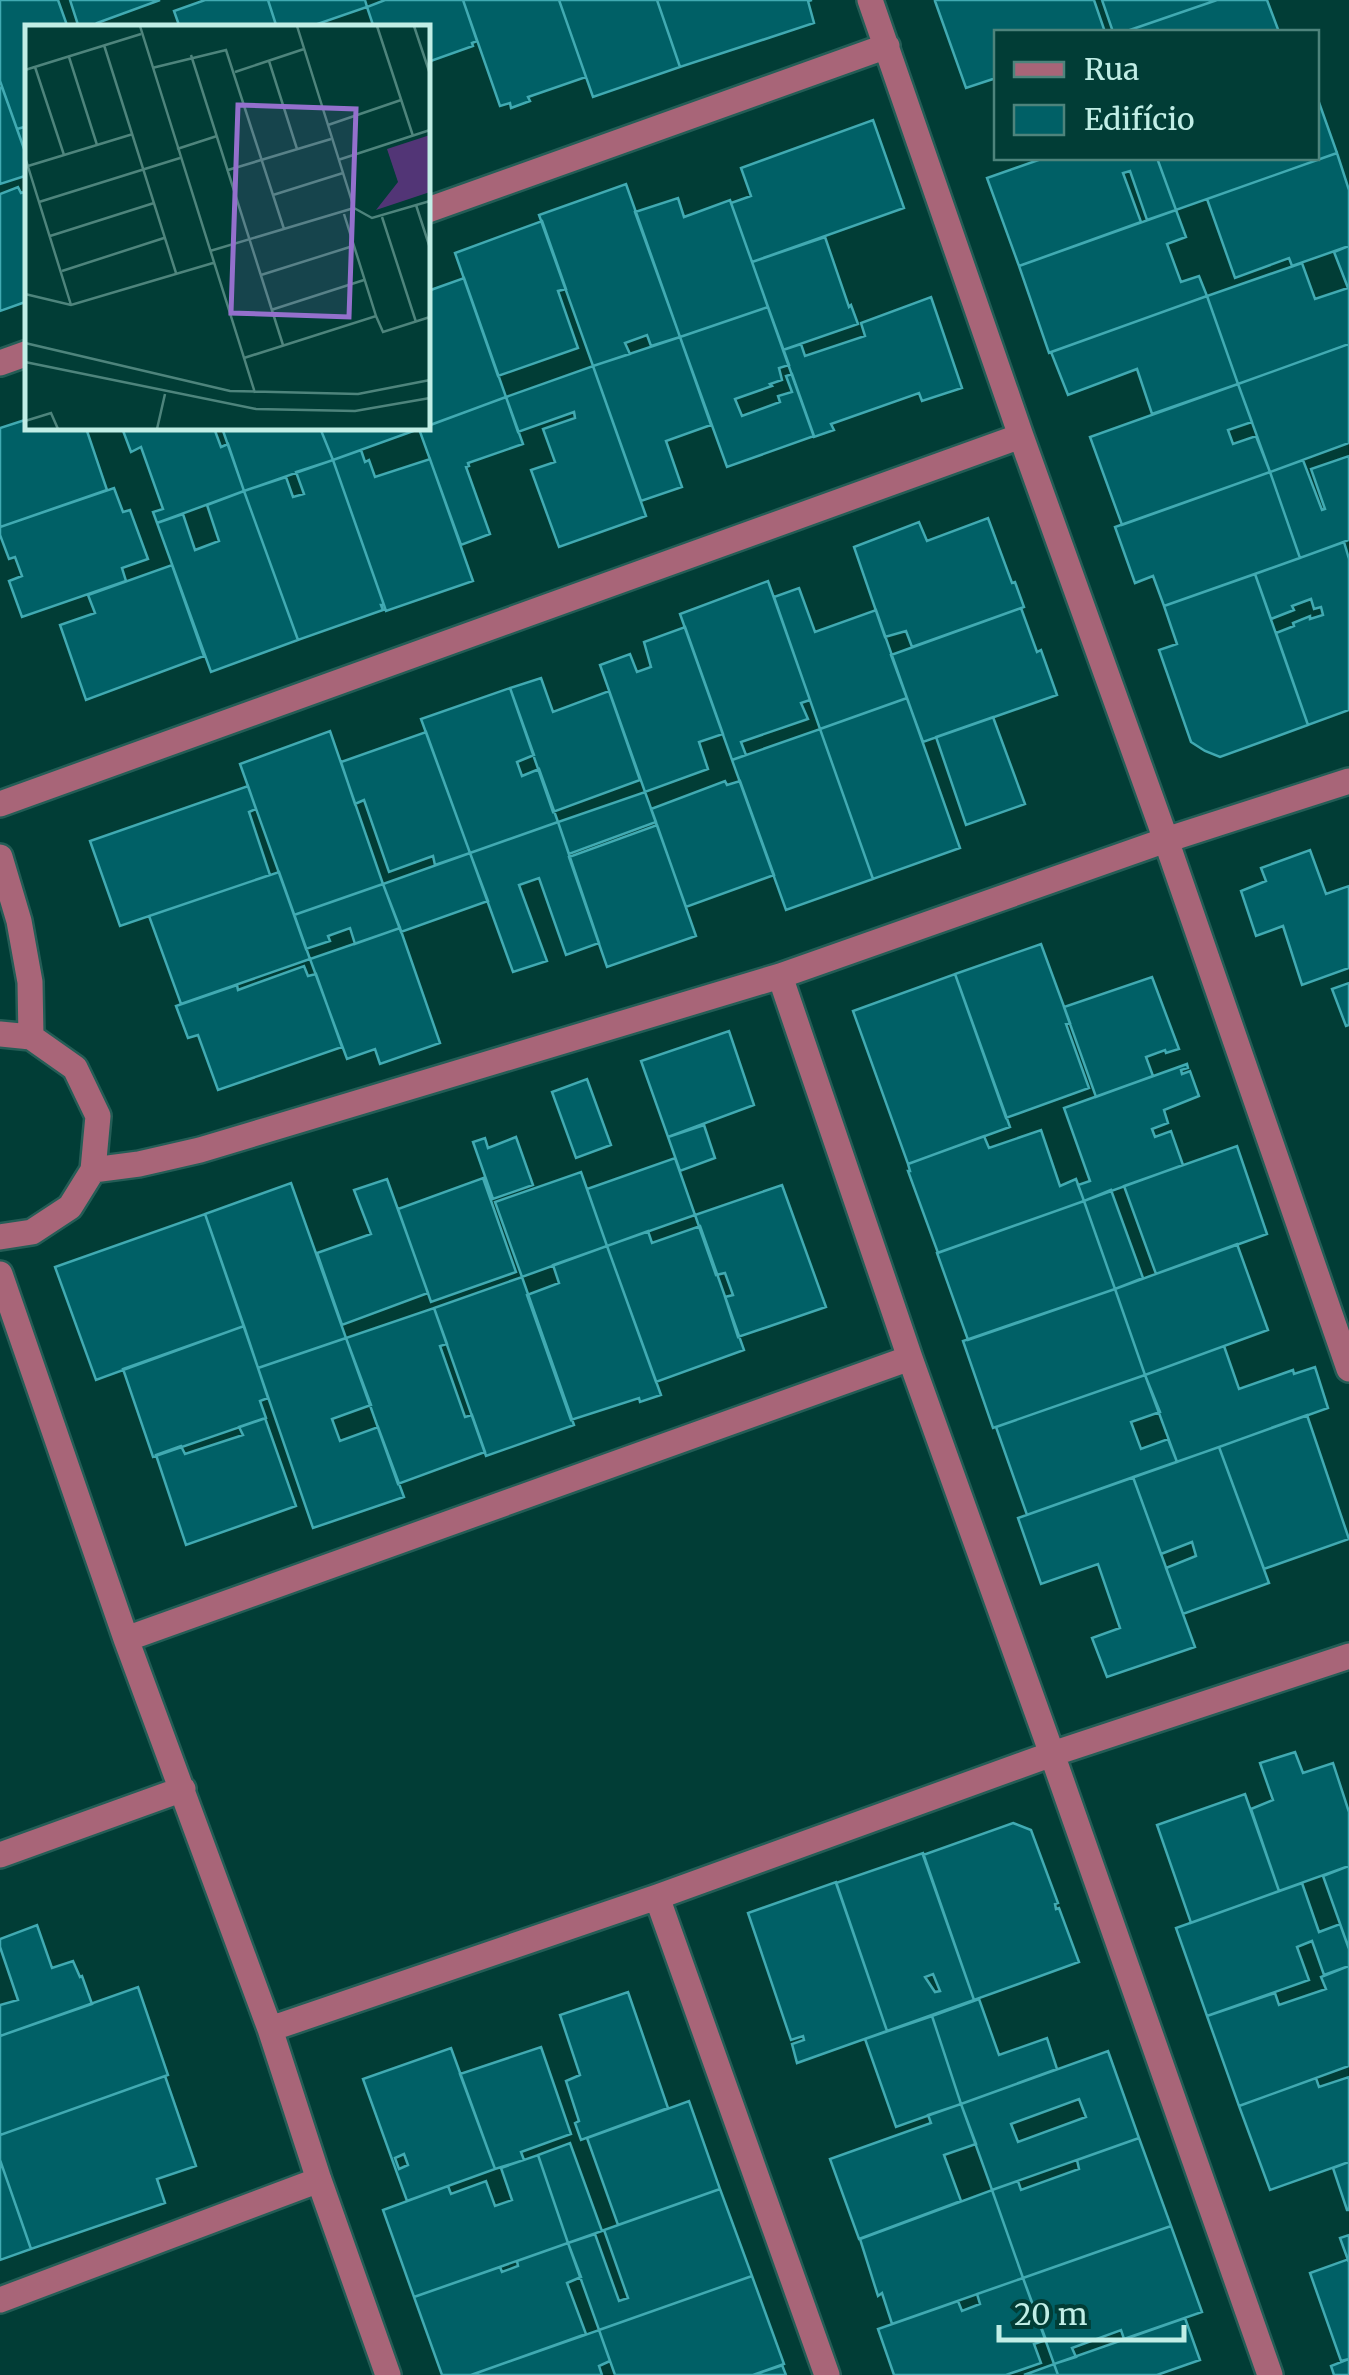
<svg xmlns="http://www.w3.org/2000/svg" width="1349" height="2375" viewBox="0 0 1349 2375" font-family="Merriweather,serif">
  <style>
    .building { fill: #006066; stroke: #41aab2; stroke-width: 2.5; fill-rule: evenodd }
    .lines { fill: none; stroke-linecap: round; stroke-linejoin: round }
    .minor-casing { stroke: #245d56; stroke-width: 30 }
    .minor { stroke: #a86578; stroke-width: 25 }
    .inset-road { fill: none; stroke: #4e847c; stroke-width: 2.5 }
    .view { fill: #9470cd; fill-opacity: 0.15; stroke: #9470cd; stroke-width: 5 }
    .inset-edge { fill: none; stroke: #c1eee6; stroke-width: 5 }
  </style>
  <rect width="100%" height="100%" fill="#013d36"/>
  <path class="building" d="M0,0h58l10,28h-40v98l-11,3 -17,-48z
    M70,0h90l-63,23 2,5h-20z
    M205,0h63l9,28h-97l-6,-17z
    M268,0h97l2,7 -61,21h-29z
    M385,0h78l14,41 -5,2 1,3 -45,16v-34h-54l-7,-21z
    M463,0h96l27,77 -58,20 2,4 -19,7 -1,-5 -10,3z
    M559,0h98l23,67 -87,30z
    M657,0h155l-4,1 6,22 -134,44z
    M937,0h157l11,32h-109v46l-30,10 -31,-87z
    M1102,0h115l-93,32h-11z
    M1217,0h50l12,32h-155z
    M2,87l26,73v15l-28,9v-96z
    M1316,94l21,59 -161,57 -19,-52h159z
    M873,120l31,88 -152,54 -21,-59 20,-7 -10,-28z
    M28,126v34l-11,-31z
    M1337,153l12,37v56l-57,20 -3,-8 -54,20 -28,-79z
    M1044,158h113l19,52 -29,10 -17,-49 -7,2 18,49 -122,44 -32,-88z
    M626,184l54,153 -29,9 -4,-11 -22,8 5,11 -37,12 -54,-151z
    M18,187l3,6 7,-2v110l-28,10v-117z
    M678,198l6,19 46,-17 38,107 -88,30 -45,-125z
    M1176,210l10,27 -19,7 14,38 18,-6 8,20 -158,57 -30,-87z
    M542,221l24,68 -8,2 20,57 -80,28 -43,-123z
    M825,237l24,70 2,-2 7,19 -75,26 -31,-88z
    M1349,246v98l-111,40 -31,-88 95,-33 13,36 33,-11 -14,-36z
    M464,278l42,119 -78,29v-135z
    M1207,296l31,88 -86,30 -15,-45 -69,26 -17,-43z
    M931,297l31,91 -40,13 -3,-8 -88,31 3,6 -20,7 -31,-87 18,-6 4,12 60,-20 -4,-13z
    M768,307l21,58 -10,3 3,12 -12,4 2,2 -37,13 7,17 38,-14 -2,-6 14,-4 -6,-16 6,-2 22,62 -87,31 -47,-130z
    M680,337l31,88 -45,16 16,46 -41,14 -48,-135z
    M1349,344v99l-79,29 -32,-88z
    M593,366l53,150 -87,31 -28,-77 24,-8 -12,-33 32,-11 -1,-6 -56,20 -12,-35z
    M1238,384l14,38 -24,8 5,14 23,-8 14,36 -148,53 -32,-88z
    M506,397l17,47 -55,19 1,3 -3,1 24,67 -29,11 -42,-116z
    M28,419v9h58l21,62 -107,37v-99z
    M122,428h92l7,19 7,-3 16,47 -87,32 -4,-11 10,-3 -22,-62 -10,5z
    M222,428h98l13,32 -89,31z
    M320,428h98l1,1 -86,31z
    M361,450l4,12 4,-2 6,17 55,-18 43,122 -87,30 -53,-151z
    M1349,456v84l-49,18 -30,-86 33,-12 19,50 3,-1 -14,-40z
    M333,460l51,145h-3l2,5 -85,30 -54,-149 42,-14 7,20 11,-3 -8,-22z
    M1270,472l30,86 -136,48 -11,-30 -18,7 -20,-56z
    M114,488l9,24 7,-2 18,49 -26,9 4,13 -104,36 -13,-36 13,-5 -7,-19 -6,2 -9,-24v-8z
    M244,491l54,149 -87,32 -54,-149 26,-9 12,36 24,-9 -12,-36z
    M988,518l24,65 3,-1 9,25 -112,40 -6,-16 -21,6 -31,-90 65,-25 8,19z
    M1344,542l5,17v151l-41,15 -32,-92 18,-7 -1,-3 17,-7v3l13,-4 -2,-8 -7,2 -3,-10 -19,7 2,4 -23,9 -16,-45z
    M172,565l32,91 -118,44 -26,-75 35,-12 -7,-18z
    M1255,574l53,151 -88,32 -15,-6 -14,-9 -32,-92 18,-6 -13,-38z
    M768,581l42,119 -9,3 7,16 -67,23 5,13 -14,5 -52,-146z
    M799,588l16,44 61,-22 31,88 -87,31 -46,-132z
    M1021,608l16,44 4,-2 16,45 -134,47 -32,-87z
    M685,627l38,107 -24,8 9,27 -63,23 -45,-127 30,-11 7,18 14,-5 -7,-25z
    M541,678l12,34 56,-21 31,89 -87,32 -43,-124z
    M510,688l24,67 -17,7 5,14 17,-7 19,53 -88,31 -49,-134z
    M907,698l53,150 -87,31 -53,-150z
    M993,717l32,87 -59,21 -30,-88z
    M820,729l53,150 -87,31 -54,-150z
    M330,731l53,153 -89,31 -54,-151z
    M426,732l44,121 -35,12 -2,-9 -44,16 -25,-72 -9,4 -14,-42z
    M725,781l2,4 13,-4 34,94 -88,32 -35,-98z
    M248,786l8,23 -7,3 21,63 -150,51 -30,-85z
    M645,792l11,30 -87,32 -11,-32z
    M558,822l41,121 -33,12 -27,-77 -20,7 28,76 -34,11 -43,-119z
    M657,825l39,111 -89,31 -38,-110z
    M1310,850l16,44 23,-8v82l-47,17 -19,-59 -27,10 -15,-45 25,-10 -5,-13z
    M470,853l18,48 -87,31 -18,-48z
    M279,872l31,87 -129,45 -32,-88z
    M383,884l17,44 -45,16 -5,-16 -22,8 2,5 -24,8 -12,-34z
    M400,928l40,115 -60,21 -5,-15 -28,10 -37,-100z
    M1041,944l29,79 -4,1 23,64 -83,30 -51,-144z
    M304,966l4,10 8,-2 26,73 -124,43 -20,-55 -10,3 -12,-32 61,-21 1,5z
    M955,974l55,153 -102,37 -55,-153z
    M1152,977l27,72 -13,4 -1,-3 -19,7 7,19 -57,21 -32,-90z
    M1349,983v42l-3,1 -14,-37z
    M729,1031l25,74 -86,32 -27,-76z
    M1187,1064l1,4 -7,2 1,4 8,-3 9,25 -35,14 4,13 -16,6 3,8 16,-6 12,34 -99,36 -6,-16 12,-4 -26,-73z
    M587,1079l24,66 -35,13 -24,-66z
    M704,1125l11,33 -35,13 -12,-34z
    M1041,1130l19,56 16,-7 8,22 -146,52 -30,-82h2l-2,-7 76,-28 5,12z
    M516,1137l17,48 -40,14 -20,-57 12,-4 3,10z
    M1237,1146l30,88 -111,40 -32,-88z
    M675,1158l20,57 -88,31 -20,-57z
    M581,1172l26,74 -85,31 -27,-75z
    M483,1178l33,94 -85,30 -33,-93z
    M387,1179l41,114 -86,32 -25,-72 54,-19 -17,-44z
    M291,1183l55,155 -88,30 -53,-154z
    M782,1185l44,122 -88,30 -13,-40 8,-2 -8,-22 -9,2 -21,-60z
    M1111,1190l32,88 -28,11 -31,-88z
    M1084,1201l31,88 -147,51 -31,-87z
    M205,1214l39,112 -148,54 -41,-113z
    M700,1226l44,124 -88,32 -49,-136 41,-15 4,12z
    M1237,1244l31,86 -123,45 -30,-86z
    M607,1246l54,149 -21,7 -1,-4 -68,22 -44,-125 32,-12 -6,-18z
    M522,1277l52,148 -88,31 -52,-148z
    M1115,1289l30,86 -152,53 -30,-87z
    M434,1308l13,36 -7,2 25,71 7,-2 13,37 -87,32 -52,-146z
    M244,1326l24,72 -8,3 6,17 -113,39 -30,-88z
    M346,1338l25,67 -39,14 8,22 38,-14 26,70 -91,31 -55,-160z
    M1224,1346l15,43 54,-19 1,4 21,-7 13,41 -151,54 -32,-87z
    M1145,1375l15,37 -29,10 10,27 27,-10 9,23 -150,53 -31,-88z
    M1307,1415l42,124 -85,30 -45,-122z
    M265,1418l31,88 -110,39 -30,-90 25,-9 4,8 58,-19 -4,-8z
    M1219,1447l50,136 -86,31 -17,-46 30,-12 -4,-14 -31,12 -28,-77z
    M1133,1477l62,170 -88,30 -15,-39 28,-10 -22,-64 -57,20 -23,-66z
    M1295,1752l8,21 30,-10 16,49v54l-70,25 -28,-82 22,-9 -13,-37z
    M1245,1794l34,97 -88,32 -34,-98z
    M1013,1823l18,7 27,73 -3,1 1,5 3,-1 20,54 -105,38 -51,-145z
    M923,1853l51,147 -87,31 -51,-148zM933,1974l7,17 -5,1 -10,-15z
    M1349,1866v83l-26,-73z
    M836,1882l51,149 -90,32 -5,-19 12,-4 -1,-4 -12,4 -43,-127z
    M1302,1883l17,49 21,-8 9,25v17l-25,9 -12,-34 -15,6 12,33 -102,36 -31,-88z
    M37,1925l15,43 21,-7 7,16 2,-1 10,28 -92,32v-31l18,-5 -18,-53v-8z
    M1349,1966v100l-110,40 -32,-90 68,-23 4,12 47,-16 -5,-12z
    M138,1987l30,88 -168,60v-99z
    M628,1992l40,116 -87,32 -6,-17 4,-2 -13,-40 14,-6 -20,-60z
    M979,1999l20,56 48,-17 10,31 -96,35 -29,-88z
    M932,2016l29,88 -65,23 -31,-88z
    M541,2047l30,87 -50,18 3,8 -29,9 -35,-95z
    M451,2048l44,121 -88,32 -44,-122zM404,2154l4,11 -9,4 -4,-11z
    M1108,2051l31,87 -147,52 -31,-86zM1079,2099l7,18 -68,25 -7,-18z
    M165,2076l31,90 -39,13 8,24 -134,46 -31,-89v-25z
    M1349,2077v85l-79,28 -31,-84 77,-28 3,9z
    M689,2101l31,88 -102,36 -31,-87z
    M961,2104l15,40 -32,11 17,46 -102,38 -29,-80 101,-36 -3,-8z
    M1139,2138l32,88 -148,52 -31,-88 26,-9 3,9 58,-21 -2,-9z
    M570,2143l32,88 -34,12 -30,-88z
    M538,2155l30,88 -154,54 -31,-87 65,-24 3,8 35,-13 9,25 17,-6 -11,-32z
    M0,2160l31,89 -31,11z
    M1349,2162v48h-2l-14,-42z
    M720,2189l32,87 -153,54 -31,-87 27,-9 24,67 9,-3 -24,-68z
    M992,2190l31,88 -131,46 -10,-31 -4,3 -18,-57z
    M1171,2226l31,86 -78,27 -3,-9 -49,18 4,9 -22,7 -31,-86z
    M1349,2235v24l-1,1 -8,-22z
    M568,2243l13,34 -14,6 19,51 -115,41h-29l-28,-78 86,-30 2,5 16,-6 -1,-5z
    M1349,2259v100l-8,2 -31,-88z
    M752,2276l32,88 -31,11h-138l-16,-45z
    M1023,2278l23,62 -12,4 7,19 -35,12h-112l-16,-46 80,-28 4,10 18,-7 -3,-10z
    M1185,2318l15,42 -43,15h-99l-4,-11z
    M599,2330l11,31 -11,5 3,9h-131z
    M1349,2359v16h-15l-3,-9z
    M1054,2364l4,11h-34z
    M782,2365l4,10h-33l27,-9z"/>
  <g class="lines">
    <defs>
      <path id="minor" d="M870,0l151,436 145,404 183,529
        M428,210l459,-164
        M0,363l28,-10
        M0,804l1021,-368
        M0,857l19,64 11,61 1,55
        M780,976l130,382 142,396 218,621
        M0,1034l31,3 44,31 23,48 -5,54 -23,37 -38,25 -32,5
        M93,1170l46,-6 61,-14 580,-174 386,-136 183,-59
        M0,1274l126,365 144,390 49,151 69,195
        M126,1639l784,-281
        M0,1855l183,-66
        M657,1897l170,478
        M270,2029l387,-132 395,-143 297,-98
        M0,2300l319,-120"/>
    </defs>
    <use href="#minor" class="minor-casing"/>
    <use href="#minor" class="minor"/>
  </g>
  <g transform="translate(25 25)">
    <rect width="405" height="405" fill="#013d36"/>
    <path d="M405,110v57l-54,18 22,-28 -11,-33z" fill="#523576"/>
    <path class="inset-road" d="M115,1l115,367M272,1l57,182 18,10 58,-17M352,1l36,110M389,1l16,48M79,20l72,228M166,30l92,290M44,32l28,88M244,36l28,88M10,42l29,88M127,43l74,-18 58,179M0,45l116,-36M210,47l69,-23M303,100l73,-25M152,124l40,-13M0,132l46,148M313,135l92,-30M3,141l105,-32M203,145l103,-31M248,170l70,-22M14,177l141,-44M391,180l14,43M319,189l32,102M357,192l34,105M25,211l104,-33M185,226l144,-43M37,246l102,-33M236,250l92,-29M0,269l46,11 142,-42M246,285l93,-30M0,318l205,48 128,3 72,-14M219,333l132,-42 7,16 47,-15M0,337l231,47 99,2 75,-13M0,396l26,-8 7,16M132,404l8,-35"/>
    <path class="view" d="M213,80l118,4 -7,208 -118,-4z"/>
    <rect width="405" height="405" class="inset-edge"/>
  </g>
  <rect x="994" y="30" width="325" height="130" fill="#013d36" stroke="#4e847c" stroke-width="2.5"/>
  <rect x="1014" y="62" width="50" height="15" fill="#a86578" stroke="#4e847c" stroke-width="2.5"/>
  <text x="1084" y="80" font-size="30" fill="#c1eee6">Rua</text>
  <rect x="1014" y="105" width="50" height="30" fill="#006066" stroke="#4e847c" stroke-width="2.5"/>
  <text x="1084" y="130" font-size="30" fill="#c1eee6">Edifício</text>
  <path d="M999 2325v15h185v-15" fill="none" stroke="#c1eee6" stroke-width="5"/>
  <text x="1014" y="2325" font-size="30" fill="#c1eee6" stroke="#013d36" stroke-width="8" paint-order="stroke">20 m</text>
</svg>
